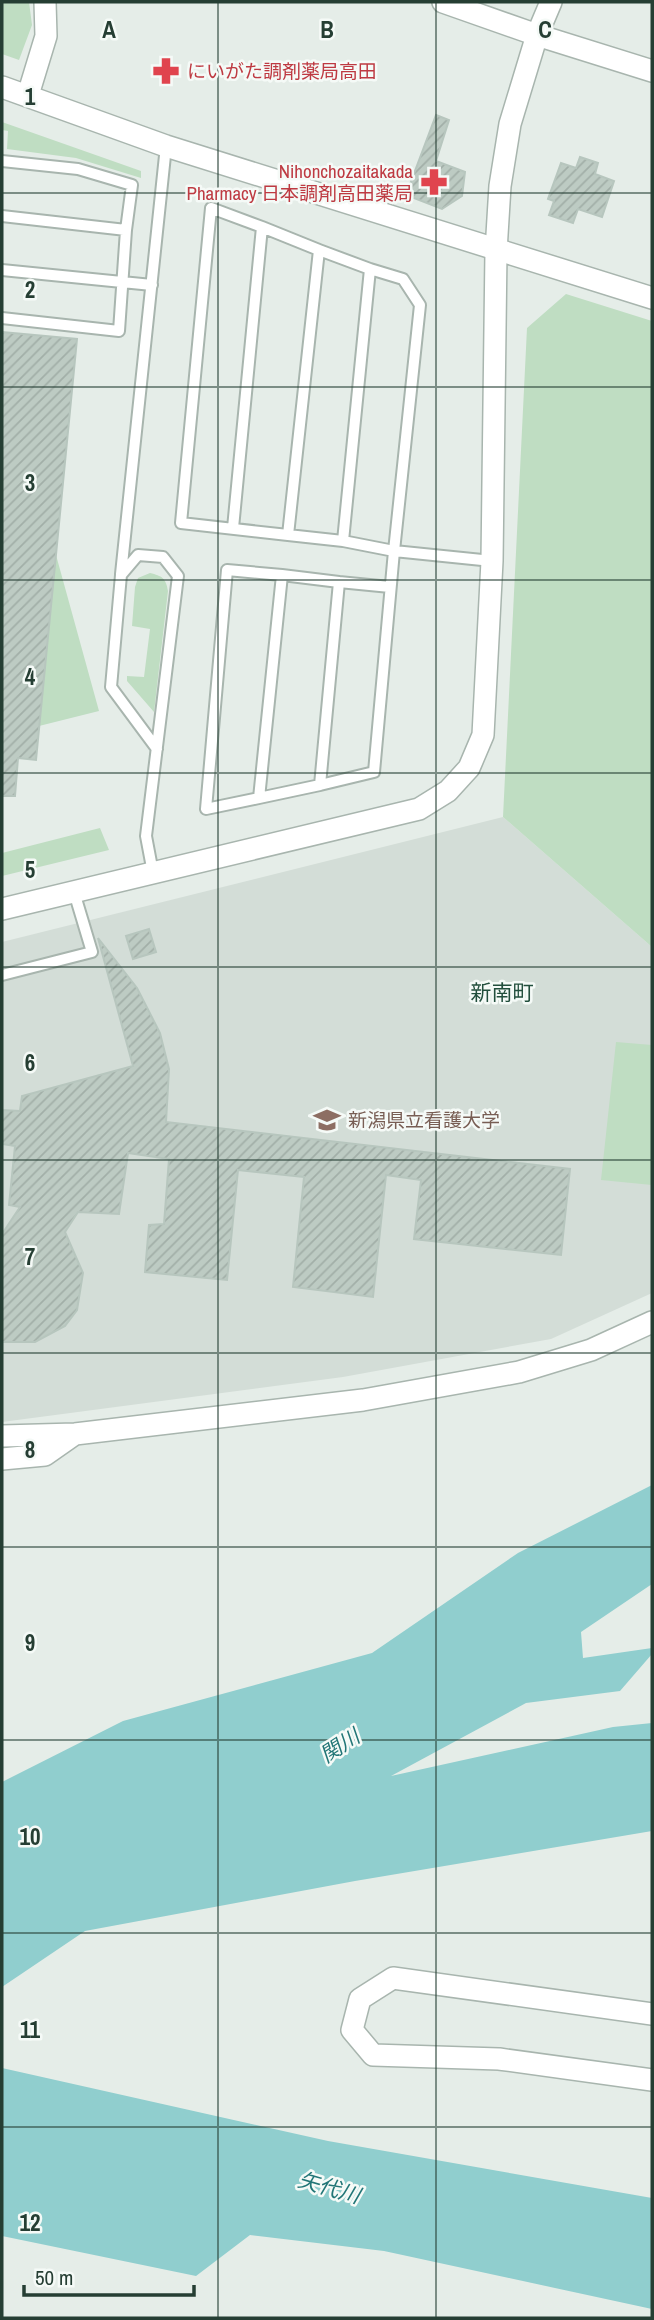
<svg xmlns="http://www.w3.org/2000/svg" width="654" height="2320" viewBox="0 0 654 2320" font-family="'Archivo Narrow','Noto Sans JP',sans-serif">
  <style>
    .built { fill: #d3ddd7 }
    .green { fill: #bfddc2 }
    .water { fill: #90cece }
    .building { fill: url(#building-hatch); stroke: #b7c6be; stroke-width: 2 }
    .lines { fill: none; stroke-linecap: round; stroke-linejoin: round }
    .service-casing { stroke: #a8b5ae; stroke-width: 14 }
    .minor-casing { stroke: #a8b5ae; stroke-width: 24 }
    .tertiary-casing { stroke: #a8b5ae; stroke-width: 24 }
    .service { stroke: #fff; stroke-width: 10 }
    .minor { stroke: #fff; stroke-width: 21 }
    .tertiary { stroke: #fff; stroke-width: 21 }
    .grid { fill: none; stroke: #253e33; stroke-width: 2; stroke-opacity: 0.55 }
    .labels { text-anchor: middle; stroke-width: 5; stroke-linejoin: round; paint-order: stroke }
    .health-label { font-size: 19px; fill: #be3a42; stroke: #f5faf7; text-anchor: start }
    .education-label { font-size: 19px; fill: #785e54; stroke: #f5faf7; text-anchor: start }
    .neighbourhood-label { font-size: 21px; fill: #224f3d; stroke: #f5faf7 }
    .water-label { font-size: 21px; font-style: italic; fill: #227677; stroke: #f5faf7 }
    .grid-label { font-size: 23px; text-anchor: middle; font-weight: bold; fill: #253e33; stroke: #f5faf7; stroke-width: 5; stroke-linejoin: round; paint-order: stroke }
  </style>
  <defs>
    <pattern id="building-hatch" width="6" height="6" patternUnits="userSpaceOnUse" patternTransform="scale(1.75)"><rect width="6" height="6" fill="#bdcbc3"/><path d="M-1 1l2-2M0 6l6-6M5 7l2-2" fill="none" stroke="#a2afa8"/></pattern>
  </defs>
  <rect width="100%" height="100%" fill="#e5ede8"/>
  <path class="built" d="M503,817l149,130v346l-101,46 -208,38 -341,45v-480z"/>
  <path class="green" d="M2,2h27l3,23 -13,35 -17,-6z
    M2,122l139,49v7l-65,-20 -69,-9 1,-18 -6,-1z
    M566,294l86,27v626l-149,-130 24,-489z
    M56,555l43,156 -60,15z
    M150,573c12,3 16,5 18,18l-14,121 -27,-31v-5l17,1 6,-48 -18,-3 3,-39 3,-9z
    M100,828l9,22 -107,26v-23z
    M616,1042l36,3v140l-51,-5z"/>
  <path class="water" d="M652,1485v99l-71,48 2,26 69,-10v6l-32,37 -94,12 -135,73 222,-49 39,-4v108l-297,50 -270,50 -83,56v-205l121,-61 249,-68 146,-100z
    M2,2068l326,73 324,57v111l-268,-58 -134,-16 -54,41 -194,-40z"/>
  <path class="building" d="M436,115l13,5 -13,41 29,11 -3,24 -20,13 -36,-14z
    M580,157l18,6 -3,11 19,7 -12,36 -24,-8 -5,14 -24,-8 5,-14 -6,-2 13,-36 15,5z
    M2,332l75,7 -41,421 -18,-2 -3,38h-13z
    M149,929l7,23 -23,7 -7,-23z
    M98,938l39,50 23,45 9,36 -3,53 404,47 -9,86 -147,-16 7,-59 -35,-5 -13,122 -80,-10 11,-110 -66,-7 -11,110 -82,-8 4,-47 15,-1 5,-65 -41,-6 -9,61 -41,-2 -13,20 18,41 -6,37 -12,16 -30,16h-33v-108l18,-27 -11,-2 6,-59 -13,-2v-34l18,1 2,-15 111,-30z"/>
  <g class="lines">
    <defs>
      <path id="service" d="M2,161l76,8 54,16 -6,45
        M2,216l124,14 -7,101 -117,-13
        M2,270l150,15
        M233,528l29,-301 -51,-19 -30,315 107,12 31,-285 -57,-23
        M288,535l55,6 27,-272 -51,-19
        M343,541l51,10 26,-246 -17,-26 -33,-10
        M121,574l45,-428
        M390,587l-51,-5 -19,203 54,-13 20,-221 98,10
        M320,785l-61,13 23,-223 57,7
        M259,798l-53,11 21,-239 55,5
        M153,873l-7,-37 32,-260 -15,-19 -25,-2 -17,20 -10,112 46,62
        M2,975l90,-23 -18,-60"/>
      <path id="minor" d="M443,2l94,33
        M2,87l164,59 486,152
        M28,95l18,-59 -1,-34
        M2,1436l73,-2 288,-34 156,-28 72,-22 61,-28
        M2,1459l43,-4 30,-21
        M652,2014l-259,-36 -33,21 -8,31 21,25 126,4 153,21"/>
      <path id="tertiary" d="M537,35l115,36
        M2,909l417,-100 29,-18 21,-23 14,-33 9,-174 4,-310 4,-65 10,-62 27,-89 14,-33"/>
    </defs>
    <use href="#service" class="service-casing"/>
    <use href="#minor" class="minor-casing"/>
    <use href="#tertiary" class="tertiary-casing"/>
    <use href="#service" class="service"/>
    <use href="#minor" class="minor"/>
    <use href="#tertiary" class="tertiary"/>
  </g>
  <path class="grid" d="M218,2v2316M436,2v2316M2,193h650M2,387h650M2,580h650M2,773h650M2,967h650M2,1160h650M2,1353h650M2,1547h650M2,1740h650M2,1933h650M2,2127h650"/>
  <defs>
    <symbol id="pharmacy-bare" viewBox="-9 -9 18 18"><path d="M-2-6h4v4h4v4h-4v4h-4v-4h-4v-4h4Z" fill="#e0444e" stroke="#f5faf7" stroke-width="2.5" paint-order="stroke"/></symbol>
    <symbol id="school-bare" viewBox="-9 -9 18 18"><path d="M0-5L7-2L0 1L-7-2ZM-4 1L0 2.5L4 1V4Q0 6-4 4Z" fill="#8d6e63" stroke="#f5faf7" stroke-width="2.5" paint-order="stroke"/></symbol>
  </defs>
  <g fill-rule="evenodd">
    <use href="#pharmacy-bare" x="147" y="52" width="38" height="38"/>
    <use href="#pharmacy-bare" x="415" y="163" width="38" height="38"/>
    <use href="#school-bare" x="308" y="1101" width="38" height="38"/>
  </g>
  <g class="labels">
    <g class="health-label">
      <text x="187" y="78">にいがた調剤薬局高田</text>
      <text x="413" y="178" text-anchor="end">Nihonchozaitakada<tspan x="413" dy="22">Pharmacy 日本調剤高田薬局</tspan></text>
    </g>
    <g class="education-label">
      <text x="348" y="1127">新潟県立看護大学</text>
    </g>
    <g class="neighbourhood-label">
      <text x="502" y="1000">新南町</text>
    </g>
    <g class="water-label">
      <text transform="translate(340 1746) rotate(-33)" y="7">関川</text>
      <text transform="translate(329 2188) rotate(16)" y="7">矢代川</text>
    </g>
  </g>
  <g class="grid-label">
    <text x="109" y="38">A</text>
    <text x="327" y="38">B</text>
    <text x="545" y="38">C</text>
    <text x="30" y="105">1</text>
    <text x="30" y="298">2</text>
    <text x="30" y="491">3</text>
    <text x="30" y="685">4</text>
    <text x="30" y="878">5</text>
    <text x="30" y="1071">6</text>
    <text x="30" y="1265">7</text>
    <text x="30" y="1458">8</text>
    <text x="30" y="1651">9</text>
    <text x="30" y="1845">10</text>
    <text x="30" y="2038">11</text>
    <text x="30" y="2231">12</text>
  </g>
  <rect width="654" height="2320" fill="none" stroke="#253e33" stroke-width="7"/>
  <path d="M24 2285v10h170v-10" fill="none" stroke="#253e33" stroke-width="3.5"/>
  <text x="35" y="2285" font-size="21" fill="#253e33" stroke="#f5faf7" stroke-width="5" paint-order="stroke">50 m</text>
</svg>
